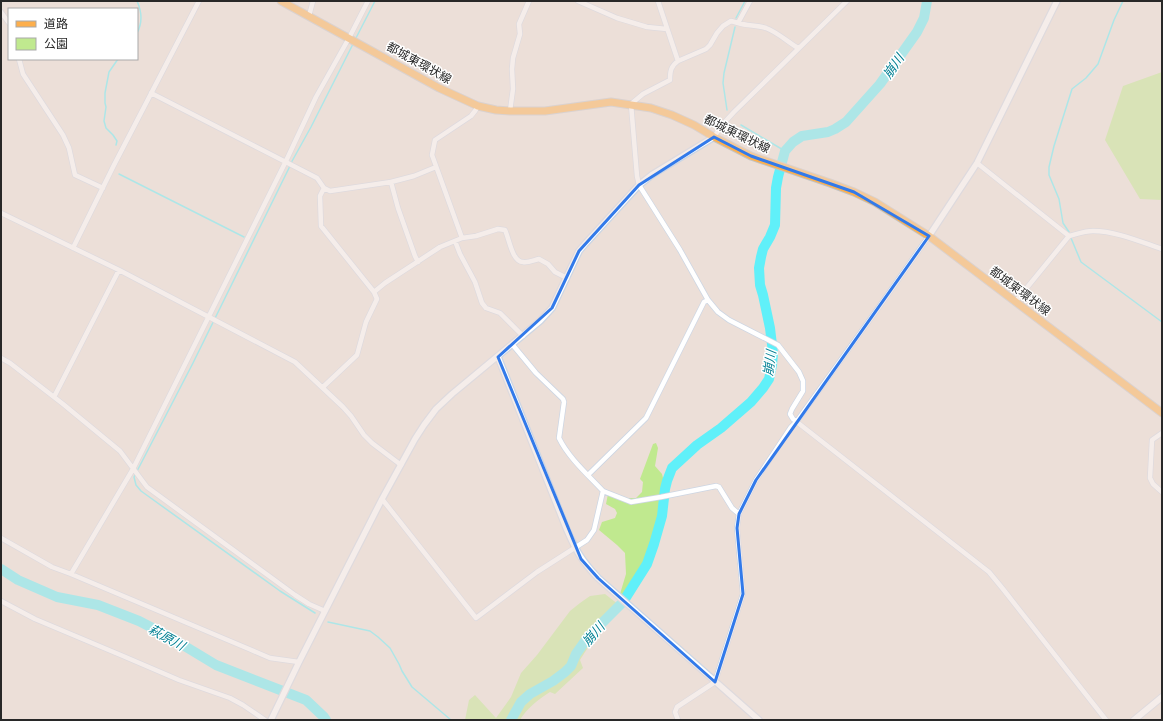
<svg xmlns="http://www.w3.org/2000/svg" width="1163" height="721" viewBox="0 0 1163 721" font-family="Rubik,'Noto Sans JP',sans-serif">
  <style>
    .green { fill: #c0e98f }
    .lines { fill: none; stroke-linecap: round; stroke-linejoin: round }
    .stream { stroke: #60f0f9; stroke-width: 1.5 }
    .river { stroke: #60f0f9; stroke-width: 10 }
    .minor-casing { stroke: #cdd6e3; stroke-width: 6 }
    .tertiary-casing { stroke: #cdd6e3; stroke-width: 8 }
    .secondary-casing { stroke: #cdd6e3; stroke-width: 8 }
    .primary-casing { stroke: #c3c3c3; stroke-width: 9 }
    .minor { stroke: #fff; stroke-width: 4.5 }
    .tertiary { stroke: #fff; stroke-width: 5.5 }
    .secondary { stroke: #fff; stroke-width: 6 }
    .primary { stroke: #fdaf4c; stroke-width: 7 }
    .marked { fill: none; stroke: #327aea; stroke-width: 3; stroke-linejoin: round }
    .labels { text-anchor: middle; stroke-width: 3; stroke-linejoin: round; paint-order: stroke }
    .street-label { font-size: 12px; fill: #282828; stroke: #fff }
    .water-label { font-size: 13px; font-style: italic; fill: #038194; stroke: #fff }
  </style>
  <rect width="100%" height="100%" fill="#ecdfd8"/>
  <path class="green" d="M1162,72v128l-22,-1 -35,-59 18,-54z
    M656,443l2,5 -3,18 7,8 1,4 -2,39 -8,27 -18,44 -7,12 -8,-6 6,-20 -1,-21 -8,-8 -18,-15 3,-8 13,-4 2,-5 -2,-4 -9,-5 2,-10 17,4h11l6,-6 1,-10 -3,-3 13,-35z
    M605,594l18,14c-17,16 -31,32 -43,52l3,8 -28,26 -5,-2c-11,7 -24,17 -30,28h-55l4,-20 6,-5 21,23 15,-21 10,-24 16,-18 33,-44 10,-8 10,-7z"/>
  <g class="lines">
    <path class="stream" d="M137,1c5,11 6,21 0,32
      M736,18l9,-17
      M356,38l19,-37
      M727,110l-4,-27 1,-10 11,-46
      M741,125l44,26
      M116,145l1,-4 -4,-6 -7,-7 -2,-7 2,-14 -1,-4v-10l4,-21 9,-13
      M291,163l20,-36 42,-83
      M290,166l-97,197 -59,114 2,8 5,6 139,100 35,22
      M119,174l125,63
      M1069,232l-6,-9 -4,-24 -10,-24v-8l5,-21 18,-57 14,-11 12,-14 16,-44 9,-19
      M1071,238l10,24 81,60
      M328,622l42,9 8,6 12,11 9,16 3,7 10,16 39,33"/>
    <path class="river" d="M1,569l17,11 39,17 41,8 41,16 29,15 48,29 90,35 18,17 2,3
      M511,720l10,-18 9,-8 23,-13 12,-9 6,-6 5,-12 12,-17 35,-35 24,-38 7,-20 8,-28 3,-27 2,-8 5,-13 25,-23 24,-17 30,-26 12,-14 6,-9 3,-14 1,-12 -3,-25 -7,-33 -3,-10 -1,-17 2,-11 2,-8 7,-12 5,-12 1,-37 2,-11 7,-26 8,-9 9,-6 26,-4 7,-3 11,-7 34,-38 37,-52 7,-14 3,-17"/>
    <defs>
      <path id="minor" d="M578,1l39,17 30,9 20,2
        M658,1l20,60
        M750,1l-12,22 -7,-2 -8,5 -6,7 -7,12 -4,4 -28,12c-7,5 -8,10 -8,19l-27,14 -12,10 6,72 2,9 41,65 28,50 10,12 11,8 49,25 21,27 4,9v10l-11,18 -2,5 3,5 196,153 14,17 103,131
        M1,12l8,11
        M309,16l4,-15
        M738,23c9,3 19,2 28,5 11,4 22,14 32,20
        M19,59l4,15 40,61 6,13 6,27 28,13
        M151,93l166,85 7,10 6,3 61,-9 23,-6 22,-9
        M510,111l3,-22 -1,-20 1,-11 7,-24 -1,-10 10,-23
        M714,137l8,-12 12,-13 113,-111
        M977,163l92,73
        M391,182l7,26 17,48 3,6
        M1,213l118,57 176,92 48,45 8,9 13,19 8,8 29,22
        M462,238l-30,-83 3,-15 36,-24 4,-5 3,-5
        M455,241l5,13 15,28 7,21 4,5 14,5 23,23
        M73,248l41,-83 85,-164
        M374,292l11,-9 55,-36 22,-9 14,-2 22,-7 7,1c4,8 7,32 18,32 5,1 11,-2 16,-3l9,5 7,8 12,6
        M1016,301l53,-65c8,-2 16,-5 24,-5 23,0 48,11 69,18
        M1,358l9,5 53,41 57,47 27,36 148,108 14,9 16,7
        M323,387l34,-32 9,-33 11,-23 -3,-7 -53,-66 -1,-30 4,-8
        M54,397l65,-127
        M1162,433l-10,7 -2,38 3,6 9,8
        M588,475l58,-57 58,-116 4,-2
        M603,491l28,11 30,-5 55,-11 3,1 13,21 7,6
        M382,499l94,119 61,-46 50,-32 7,-10 9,-39c-15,-16 -35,-34 -44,-53l5,-36 -1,-3 -27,-26 -24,-29
        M1,538l51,29 19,7 178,75 21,9 29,4
        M71,574l62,-105 153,-308 30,-64 33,-59 19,-37
        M1,601l34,18 88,37 56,24 51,18 13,7 22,15
        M678,720l-3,-8 2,-5 38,-25 28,-88 -6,-66 2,-14 17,-34 35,-53 6,-6 82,-114 50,-71"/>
      <path id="tertiary" d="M929,236l48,-73 80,-162
        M498,357l69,173c9,21 15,31 31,48l161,142
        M271,720l28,-58 83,-163 33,-60 9,-14 12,-16 16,-15 88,-73 12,-13 27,-57 6,-7 54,-59 14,-11 61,-37"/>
      <path id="secondary" d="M1134,720l28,-23"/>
      <path id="primary" d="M281,1l158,87 39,18 18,4 14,1h35l66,-9 40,6 21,7 22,10 20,12 37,19 79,27 24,9 21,10 54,34 233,177"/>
    </defs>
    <use href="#minor" class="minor-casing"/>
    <use href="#tertiary" class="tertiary-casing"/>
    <use href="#secondary" class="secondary-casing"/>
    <use href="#primary" class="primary-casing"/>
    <use href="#minor" class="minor"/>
    <use href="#tertiary" class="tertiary"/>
    <use href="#secondary" class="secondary"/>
    <use href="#primary" class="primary"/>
  </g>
  <path d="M0 0H1163V721H0ZM714,137l37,19 103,36 75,44 -173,244 -17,34 -2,14 6,66 -28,88 -117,-104 -17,-19 -83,-202 54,-49 27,-57 60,-66z" fill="#ecdfd8" fill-opacity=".55" fill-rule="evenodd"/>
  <path class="marked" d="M714,137l37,19 103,36 75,44 -173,244 -17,34 -2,14 6,66 -28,88 -117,-104 -17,-19 -83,-202 54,-49 27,-57 60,-66z"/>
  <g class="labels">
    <g class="street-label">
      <text transform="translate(419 63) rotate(29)" y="4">都城東環状線</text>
      <text transform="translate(737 134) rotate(26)" y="4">都城東環状線</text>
      <text transform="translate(1020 291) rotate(37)" y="4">都城東環状線</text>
    </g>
    <g class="water-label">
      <text transform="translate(893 66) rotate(-55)" y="5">崩川</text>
      <text transform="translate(769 363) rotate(-82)" y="5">崩川</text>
      <text transform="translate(593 634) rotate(-49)" y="5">崩川</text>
      <text transform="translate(167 637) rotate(29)" y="5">萩原川</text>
    </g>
  </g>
  <rect width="1163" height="721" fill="none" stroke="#282828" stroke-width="4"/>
  <rect x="8" y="8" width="130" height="52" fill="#ffffff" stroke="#a9a9a9"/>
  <rect x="16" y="21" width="20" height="6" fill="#fdaf4c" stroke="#a9a9a9"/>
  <text x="44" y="28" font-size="12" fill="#282828">道路</text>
  <rect x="16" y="38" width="20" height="12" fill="#c0e98f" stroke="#a9a9a9"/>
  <text x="44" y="48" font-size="12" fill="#282828">公園</text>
</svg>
